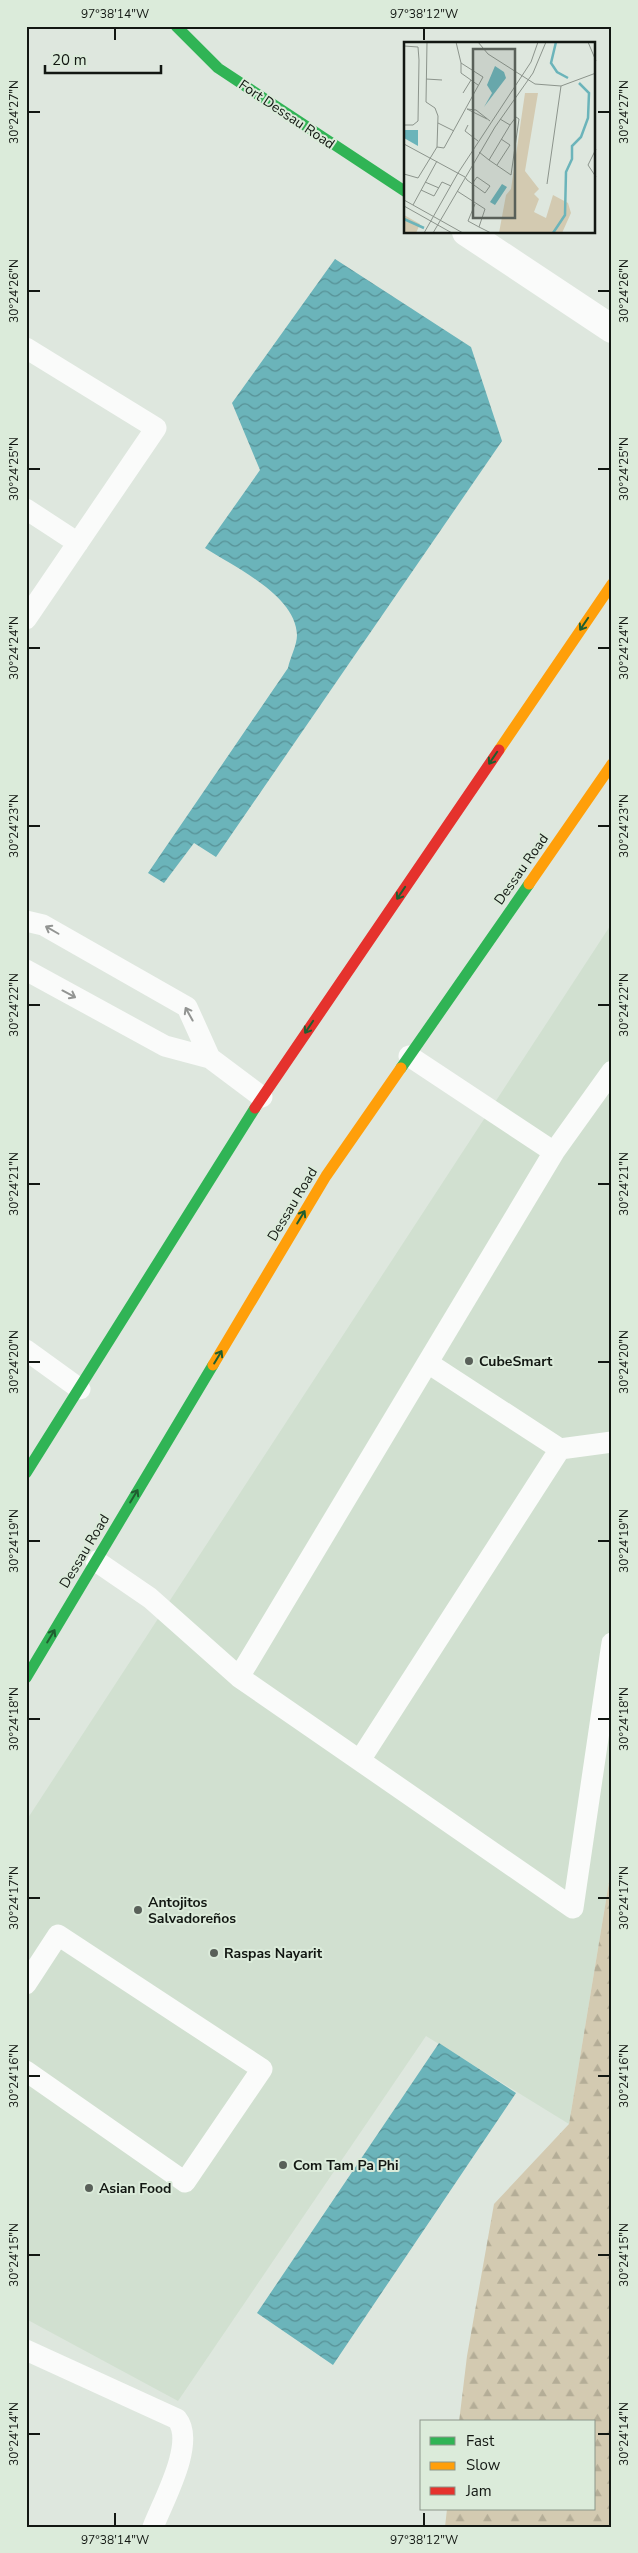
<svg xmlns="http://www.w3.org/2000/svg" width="638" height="2553" viewBox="0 0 638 2553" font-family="'Nunito Sans',sans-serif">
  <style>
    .built { fill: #d1e0d0 }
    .forest { fill: url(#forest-firs) }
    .water { fill: url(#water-waves) }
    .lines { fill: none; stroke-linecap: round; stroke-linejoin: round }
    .lane { stroke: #fafbfa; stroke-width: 21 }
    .street { stroke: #fafbfa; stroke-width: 28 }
    .fast { stroke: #30b455; stroke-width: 11 }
    .slow { stroke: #ff9f0a; stroke-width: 11 }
    .jam { stroke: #e5322d; stroke-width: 11 }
    .oneway { stroke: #205e30 }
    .oneway2 { stroke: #929492 }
    .ticks { fill: none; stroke: #121712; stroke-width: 2 }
    .poi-dot { fill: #596059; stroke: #dbebda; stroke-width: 2 }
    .labels { text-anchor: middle; stroke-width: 4; stroke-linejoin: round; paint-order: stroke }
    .street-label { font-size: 14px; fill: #121712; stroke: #dbebda }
    .poi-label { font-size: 14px; font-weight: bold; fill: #121712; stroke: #dbebda; text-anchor: start }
    .inset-river { fill: none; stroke: #6bb4ba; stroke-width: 2.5 }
    .inset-road { fill: none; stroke: #8c948c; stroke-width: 1 }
    .view { fill: #596059; fill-opacity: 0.15; stroke: #596059; stroke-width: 2.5 }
    .inset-edge { fill: none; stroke: #121712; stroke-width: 2.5 }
    .neatline { fill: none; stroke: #121712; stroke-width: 2 }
    .ticks-label { font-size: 12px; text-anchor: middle; fill: #121712 }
  </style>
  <defs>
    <pattern id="forest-firs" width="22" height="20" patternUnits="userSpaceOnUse" patternTransform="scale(1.25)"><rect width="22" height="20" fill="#d3cab1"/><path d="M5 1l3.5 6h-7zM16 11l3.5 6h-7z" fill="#b4ad97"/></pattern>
    <pattern id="water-waves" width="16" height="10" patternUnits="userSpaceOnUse" patternTransform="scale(1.25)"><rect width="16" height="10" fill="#6bb4ba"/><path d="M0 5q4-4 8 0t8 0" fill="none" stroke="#579196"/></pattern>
  </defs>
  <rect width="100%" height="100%" fill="#dee7de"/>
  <path class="built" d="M612,923v941l-43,260 -143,-88 -248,365 -152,-82v-498z"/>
  <path class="forest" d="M612,1864v663h-167l2,-18h147v-87h-135l8,-66 27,-152 75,-80z"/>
  <path class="water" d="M335,259l136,88 31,94 -286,416 -22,-14 -30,40 -16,-10 140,-205c2,-10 9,-23 9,-33 -1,-40 -63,-68 -92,-87l55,-78 -28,-67z
    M439,2043l77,50 -183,272 -76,-52z"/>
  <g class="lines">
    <path class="lane" d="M26,348l130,80 -130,191
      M26,509l52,34
      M26,921l17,4 144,82 23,51
      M26,970l139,76 45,12 52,39
      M554,1152l58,-81
      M26,1350l54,39
      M560,1449l52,-7
      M96,1561l54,37 89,79 315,-525 -145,-96
      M239,1677l334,231 39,-265
      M360,1760l200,-311 -132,-86
      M26,1984l32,-49 204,134 -77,113 -159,-111
      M26,2350l151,69c19,24 -14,82 -24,108"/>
    <path class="street" d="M466,232l146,97"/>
    <path class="fast" d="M176,26l42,42 188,124
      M401,1068l128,-184
      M26,1473l229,-365
      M26,1678l187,-313"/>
    <path class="slow" d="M499,750l113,-166
      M529,884l83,-120
      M213,1365l113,-189 75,-108"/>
    <path class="jam" d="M255,1108l244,-358"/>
  </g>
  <defs><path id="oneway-shaft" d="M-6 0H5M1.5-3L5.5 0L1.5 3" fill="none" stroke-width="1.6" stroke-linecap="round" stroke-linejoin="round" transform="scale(1.25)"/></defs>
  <g class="oneway">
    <use href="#oneway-shaft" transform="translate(584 624) rotate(124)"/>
    <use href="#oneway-shaft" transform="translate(493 758) rotate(124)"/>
    <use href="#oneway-shaft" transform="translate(401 893) rotate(124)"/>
    <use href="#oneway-shaft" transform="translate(309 1027) rotate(124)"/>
    <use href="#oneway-shaft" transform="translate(301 1217) rotate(-59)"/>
    <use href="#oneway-shaft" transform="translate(218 1357) rotate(-59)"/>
    <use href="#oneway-shaft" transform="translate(134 1496) rotate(-59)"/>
    <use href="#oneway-shaft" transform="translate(51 1636) rotate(-59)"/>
  </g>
  <g class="oneway2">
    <use href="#oneway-shaft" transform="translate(52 930) rotate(-150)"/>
    <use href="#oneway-shaft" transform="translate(69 994) rotate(28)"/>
    <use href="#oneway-shaft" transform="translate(189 1014) rotate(-119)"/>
  </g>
  <path class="ticks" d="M115,28v12M424,28v12M28,112h12M598,112h12M28,291h12M598,291h12M28,469h12M598,469h12M28,648h12M598,648h12M28,826h12M598,826h12M28,1005h12M598,1005h12M28,1184h12M598,1184h12M28,1362h12M598,1362h12M28,1541h12M598,1541h12M28,1719h12M598,1719h12M28,1898h12M598,1898h12M28,2076h12M598,2076h12M28,2255h12M598,2255h12M28,2434h12M598,2434h12M115,2513v13M424,2513v13"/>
  <g class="poi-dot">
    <circle cx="469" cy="1361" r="5"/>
    <circle cx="138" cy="1910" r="5"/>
    <circle cx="214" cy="1953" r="5"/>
    <circle cx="283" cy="2165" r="5"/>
    <circle cx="89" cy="2188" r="5"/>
  </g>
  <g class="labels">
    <g class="street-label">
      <text transform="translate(287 114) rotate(34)" y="5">Fort Dessau Road</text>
      <text transform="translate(521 869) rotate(-55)" y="5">Dessau Road</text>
      <text transform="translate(292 1204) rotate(-59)" y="5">Dessau Road</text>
      <text transform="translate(84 1551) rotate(-59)" y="5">Dessau Road</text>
    </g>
    <g class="poi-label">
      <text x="479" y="1366">CubeSmart</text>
      <text x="148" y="1907">Antojitos<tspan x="148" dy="16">Salvadoreños</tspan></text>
      <text x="224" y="1958">Raspas Nayarit</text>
      <text x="293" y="2170">Com Tam Pa Phi</text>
      <text x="99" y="2193">Asian Food</text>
    </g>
  </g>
  <g transform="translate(404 42)">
    <rect width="191" height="191" fill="#dee7de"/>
    <path d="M121,51h13l-13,78 14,18 -5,5 5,5 -5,13 12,6 7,-23 15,8 3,10 -9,20h-63l7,-38 5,-6zM0,173l16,9 -4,9h-12z" fill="#d3cab1"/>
    <path d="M91,24l9,6 2,6 -22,29 8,-14 -5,-8zM0,88h14v16l-14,-8zM98,142l5,3 -12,18 -5,-3z" fill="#6bb4ba"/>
    <path class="inset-river" d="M152,0l-5,21 6,9 11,6M0,177l20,9M149,191l12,-18 1,-43 6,-13v-13l9,-9 7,-19 1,-25 -10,-10"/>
    <path class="inset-road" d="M74,0l10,12 47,30 26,2 35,-13M184,0l8,19M0,4l14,1 1,13 -1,61 -5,4h-9M57,21v10l17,12M22,37l16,1M59,51l8,-13M63,67l9,1 14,11M63,67l20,10M34,81l16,8M64,83l-3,6 13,10M0,102l61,33 2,3 18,13 5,-7 -13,-9 -5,7M33,105l7,1 39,-71 -22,-14 -5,-21M192,107l-8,16 8,12M75,110l10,8 21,-35 -10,-6M85,118l22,15 8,-56 -3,-2 -6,8M93,123l13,-20 -9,-6M0,132l14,4 19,-31 1,-31 -3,-8 -9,-6 1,-60M21,140l14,6M143,142l14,-98M17,148l13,6 8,-14 9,4M53,149l28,18 -6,18 12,6M0,158l59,33M71,162l-7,17 11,6M9,163l24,-44M0,164l48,27M20,191l34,-60 73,-111 7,-20M29,191l62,-106 38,-54 13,-31"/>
    <path class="view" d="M69,7h42v169h-42z"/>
    <rect width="191" height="191" class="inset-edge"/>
  </g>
  <rect width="638" height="2553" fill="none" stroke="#dbebda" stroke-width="55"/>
  <rect x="420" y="2420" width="175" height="90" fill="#dbebda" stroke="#8b968a"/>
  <rect x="430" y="2437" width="25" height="8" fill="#30b455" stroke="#8b968a"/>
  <text x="466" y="2446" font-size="15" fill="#121712">Fast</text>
  <rect x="430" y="2462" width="25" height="8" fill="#ff9f0a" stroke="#8b968a"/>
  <text x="466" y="2470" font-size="15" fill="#121712">Slow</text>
  <rect x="430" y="2487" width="25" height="8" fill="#e5322d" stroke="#8b968a"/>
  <text x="466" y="2496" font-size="15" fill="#121712">Jam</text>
  <path d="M45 65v8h116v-8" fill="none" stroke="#121712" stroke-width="2.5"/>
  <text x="52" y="65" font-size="15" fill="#121712" stroke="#dbebda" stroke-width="4" paint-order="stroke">20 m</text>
  <rect x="28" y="28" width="582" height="2498" class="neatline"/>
  <g class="ticks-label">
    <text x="115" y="18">97°38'14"W</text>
    <text x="424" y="18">97°38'12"W</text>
    <text transform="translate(14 112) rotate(-90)" y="4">30°24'27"N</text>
    <text transform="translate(624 112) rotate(-90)" y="4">30°24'27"N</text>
    <text transform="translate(14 291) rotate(-90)" y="4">30°24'26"N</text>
    <text transform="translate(624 291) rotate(-90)" y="4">30°24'26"N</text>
    <text transform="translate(14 469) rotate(-90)" y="4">30°24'25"N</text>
    <text transform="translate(624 469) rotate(-90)" y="4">30°24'25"N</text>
    <text transform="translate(14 648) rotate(-90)" y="4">30°24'24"N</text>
    <text transform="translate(624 648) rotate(-90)" y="4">30°24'24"N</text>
    <text transform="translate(14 826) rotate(-90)" y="4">30°24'23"N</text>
    <text transform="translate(624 826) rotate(-90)" y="4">30°24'23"N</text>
    <text transform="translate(14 1005) rotate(-90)" y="4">30°24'22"N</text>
    <text transform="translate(624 1005) rotate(-90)" y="4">30°24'22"N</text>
    <text transform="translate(14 1184) rotate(-90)" y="4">30°24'21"N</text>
    <text transform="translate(624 1184) rotate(-90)" y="4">30°24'21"N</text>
    <text transform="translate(14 1362) rotate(-90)" y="4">30°24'20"N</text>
    <text transform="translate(624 1362) rotate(-90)" y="4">30°24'20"N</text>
    <text transform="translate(14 1541) rotate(-90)" y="4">30°24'19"N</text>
    <text transform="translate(624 1541) rotate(-90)" y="4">30°24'19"N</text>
    <text transform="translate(14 1719) rotate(-90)" y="4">30°24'18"N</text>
    <text transform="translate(624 1719) rotate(-90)" y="4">30°24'18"N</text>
    <text transform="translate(14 1898) rotate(-90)" y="4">30°24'17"N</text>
    <text transform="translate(624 1898) rotate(-90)" y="4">30°24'17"N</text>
    <text transform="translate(14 2076) rotate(-90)" y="4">30°24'16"N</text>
    <text transform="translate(624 2076) rotate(-90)" y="4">30°24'16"N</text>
    <text transform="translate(14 2255) rotate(-90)" y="4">30°24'15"N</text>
    <text transform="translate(624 2255) rotate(-90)" y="4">30°24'15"N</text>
    <text transform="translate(14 2434) rotate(-90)" y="4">30°24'14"N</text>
    <text transform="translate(624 2434) rotate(-90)" y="4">30°24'14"N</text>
    <text x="115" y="2544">97°38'14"W</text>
    <text x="424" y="2544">97°38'12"W</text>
  </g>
</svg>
